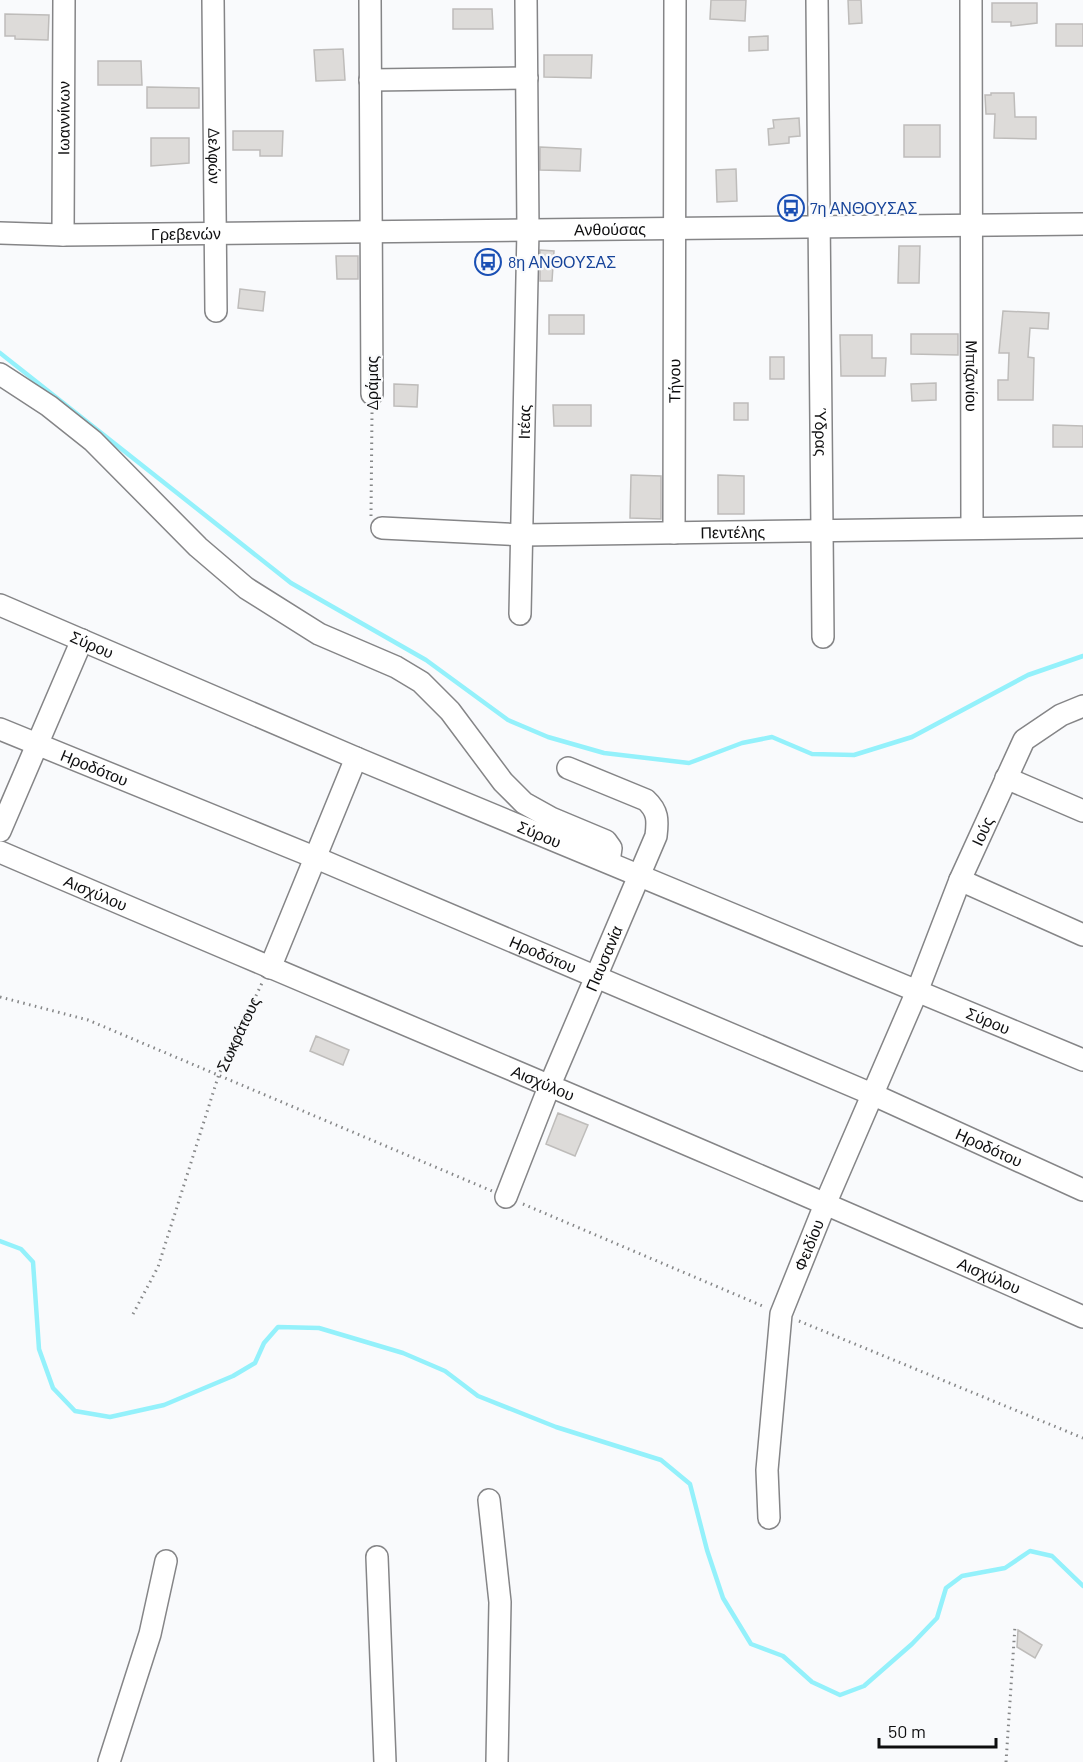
<svg xmlns="http://www.w3.org/2000/svg" width="1083" height="1762" viewBox="0 0 1083 1762" font-family="Barlow,sans-serif">
  <style>
    .lines { fill: none; stroke-linecap: round; stroke-linejoin: round }
    .stream { stroke: #94f1fb; stroke-width: 4.5 }
    .building { fill: #dddbd9; stroke: #bebcba; stroke-width: 1.5 }
    .minor-casing { stroke: #858587; stroke-width: 24 }
    .path { stroke: #868788; stroke-width: 3; stroke-dasharray: 1.5 4.5; stroke-linecap: butt }
    .minor { stroke: #fff; stroke-width: 21 }
    .labels { text-anchor: middle; stroke-width: 4.5; stroke-linejoin: round; paint-order: stroke }
    .street-label { font-size: 16px; fill: #0e0e0f; stroke: #f9fafc }
    .transit-label { font-size: 16px; fill: #164399; stroke: #f9fafc; text-anchor: start }
  </style>
  <rect width="100%" height="100%" fill="#f9fafc"/>
  <g class="lines">
    <path class="stream" d="M0,353l291,230 135,77 82,60 40,17 56,16 85,10 53,-20 30,-6 40,17 42,1 58,-18 116,-62 55,-19
      M0,1241l21,8 12,13 6,87 14,39 22,23 35,6 54,-12 69,-29 22,-13 9,-20 14,-16 41,1 84,25 42,18 33,25 78,31 105,33 29,24 17,66 16,48 28,46 32,12 29,26 28,13 24,-9 48,-42 25,-26 9,-30 16,-12 43,-8 25,-17 22,5 31,30"/>
  </g>
  <path class="building" d="M711,0h35l-1,21 -35,-2z
    M848,0h13l1,23 -13,1z
    M992,3h45v20l-26,3v-4h-19z
    M453,9h39l1,20h-40z
    M5,14l44,1 -1,25 -33,-1v-3h-10z
    M1056,24h27v22h-27z
    M768,36v14l-19,1v-14z
    M343,49l2,31 -29,1 -2,-31z
    M544,55h48l-1,23 -47,-1z
    M98,61h43l1,24h-44z
    M147,87l52,1v20h-52z
    M991,93h23l1,24h21v22l-42,-1 1,-24h-9l-1,-19h6z
    M799,118l1,18 -11,1v6l-20,2 -1,-16 6,-1 -1,-8z
    M904,125h36v32h-36z
    M233,131h50l-1,25h-22v-6h-27z
    M151,138h38v25l-38,3z
    M540,147l41,2 -1,22 -40,-1z
    M736,169l1,32 -20,1 -1,-32z
    M899,246h21l-1,37h-21z
    M540,250l14,1 -2,30h-12z
    M336,256h22v23h-21z
    M240,289l25,3 -2,19 -25,-3z
    M1003,311l46,2 -1,16 -18,-1 -2,29 6,1 -1,42h-35v-20h10l1,-27h-10z
    M549,315h35v19h-35z
    M911,334h47v21l-47,-1z
    M840,335h32v23h14l-1,18h-44z
    M770,357h14v22h-14z
    M936,383v17l-24,1 -1,-17z
    M394,384l24,1 -1,22 -23,-1z
    M734,403h14v17h-14z
    M553,405h38v21h-37z
    M1053,425l30,1v21h-30z
    M631,475l30,1v43l-31,-1z
    M718,475l26,1v38h-26z
    M316,1036l33,14 -6,15 -33,-14z
    M558,1113l30,12 -13,31 -29,-12z
    M1018,1630l24,15 -7,13 -18,-11z"/>
  <g class="lines">
    <defs>
      <g id="minor">
        <path id="s2" d="M213,0l3,311"/>
        <path d="M370,0l2,394"/>
        <path id="s3" d="M817,0l6,637"/>
        <path id="s4" d="M971,0l1,528"/>
        <path d="M370,80l157,-2"/>
        <path id="s5" d="M0,233l63,2 1020,-11"/>
        <path id="s6" d="M63,235l1,-235"/>
        <path d="M0,374l49,32 44,35 105,106 48,41 73,46 77,33 25,15 29,29 53,71 21,21 27,15 55,23 5,7 -2,14"/>
        <path id="s7" d="M382,528l141,7 560,-8"/>
        <path id="s8" d="M674,533l1,-533"/>
        <path id="s9" d="M0,605l356,153 727,302"/>
        <path id="s10" d="M520,614l8,-384 -2,-230"/>
        <path id="s11" d="M0,729l314,128 560,238 209,95"/>
        <path d="M1006,778l77,33"/>
        <path d="M0,831l82,-191"/>
        <path id="s12" d="M0,852c361,155 724,305 1083,465"/>
        <path d="M960,880l123,55"/>
        <path d="M270,968l86,-210"/>
        <path id="s13" d="M506,1197l43,-110 107,-251c2,-16 2,-25 -10,-36l-78,-32"/>
        <path d="M489,1500l11,102 -3,160"/>
        <path id="s14" d="M769,1518l-2,-48 14,-156 45,-112 92,-213 42,-109 64,-140 37,-25 22,-9"/>
        <path d="M377,1557l8,205"/>
        <path d="M109,1762l41,-128 16,-73"/>
      </g>
    </defs>
    <use href="#minor" class="minor-casing"/>
    <g class="path">
      <path d="M371,516l1,-104"/>
      <path d="M0,997l88,23 404,171"/>
      <path d="M523,1204l242,103"/>
      <path id="s1" d="M133,1314l25,-47 61,-193 43,-91"/>
      <path d="M799,1321l284,117"/>
      <path d="M1006,1762l9,-136"/>
    </g>
    <use href="#minor" class="minor"/>
  </g>
  <defs>
    <symbol id="bus-ring" viewBox="-11 -11 22 22"><circle r="9.5" fill="#f9fafc" stroke="#1a4fb4" stroke-width="1.5"/><path d="M-5-6H5V4H4V6H2V4H-2V6H-4V4H-5ZM-3.5-4V0h7V-4ZM-3.5 1.2v1.5H-2V1.2ZM2 1.2v1.5H3.5V1.2Z" fill="#1a4fb4"/></symbol>
  </defs>
  <g fill-rule="evenodd">
    <use href="#bus-ring" x="776" y="193" width="30" height="30"/>
    <use href="#bus-ring" x="473" y="247" width="30" height="30"/>
  </g>
  <g class="labels">
    <g class="street-label">
      <text dy="6" stroke="none"><textPath href="#s6" startOffset="117">Ιωαννίνων</textPath></text>
      <text dy="6" stroke="none"><textPath href="#s2" startOffset="156">Δελφών</textPath></text>
      <text dy="6" stroke="none"><textPath href="#s5" startOffset="610">Ανθούσας</textPath></text>
      <text dy="6" stroke="none"><textPath href="#s5" startOffset="186">Γρεβενών</textPath></text>
      <text dy="6" stroke="none"><textPath href="#s4" startOffset="376">Μπιζανίου</textPath></text>
      <text dy="6" stroke="none"><textPath href="#s8" startOffset="152">Τήνου</textPath></text>
      <text transform="translate(372 383) rotate(-90)" y="6">Δράμας</text>
      <text dy="6" stroke="none"><textPath href="#s10" startOffset="192">Ιτέας</textPath></text>
      <text dy="6" stroke="none"><textPath href="#s3" startOffset="432">Ύδρας</textPath></text>
      <text dy="6" stroke="none"><textPath href="#s7" startOffset="351">Πεντέλης</textPath></text>
      <text dy="6" stroke="none"><textPath href="#s9" startOffset="100">Σύρου</textPath></text>
      <text dy="6" stroke="none"><textPath href="#s11" startOffset="102">Ηροδότου</textPath></text>
      <text dy="6" stroke="none"><textPath href="#s14" startOffset="728">Ιούς</textPath></text>
      <text dy="6" stroke="none"><textPath href="#s9" startOffset="586">Σύρου</textPath></text>
      <text dy="6" stroke="none"><textPath href="#s12" startOffset="104">Αισχύλου</textPath></text>
      <text dy="6" stroke="none"><textPath href="#s11" startOffset="588">Ηροδότου</textPath></text>
      <text dy="6" stroke="none"><textPath href="#s13" startOffset="258">Παυσανία</textPath></text>
      <text dy="6" stroke="none"><textPath href="#s9" startOffset="1072">Σύρου</textPath></text>
      <text dy="6" stroke="none"><textPath href="#s1" startOffset="300">Σωκράτους</textPath></text>
      <text dy="6" stroke="none"><textPath href="#s12" startOffset="590">Αισχύλου</textPath></text>
      <text dy="6" stroke="none"><textPath href="#s11" startOffset="1074">Ηροδότου</textPath></text>
      <text dy="6" stroke="none"><textPath href="#s14" startOffset="279">Φειδίου</textPath></text>
      <text dy="6" stroke="none"><textPath href="#s12" startOffset="1076">Αισχύλου</textPath></text>
    </g>
    <g class="transit-label">
      <text x="810" y="214">7η ΑΝΘΟΥΣΑΣ</text>
      <text x="508" y="268">8η ΑΝΘΟΥΣΑΣ</text>
    </g>
  </g>
  <path d="M879 1738v9h117v-9" fill="none" stroke="#0e0e0f" stroke-width="3"/>
  <text x="888" y="1738" font-size="18" fill="#0e0e0f" stroke="#f9fafc" stroke-width="4.5" paint-order="stroke">50 m</text>
</svg>
